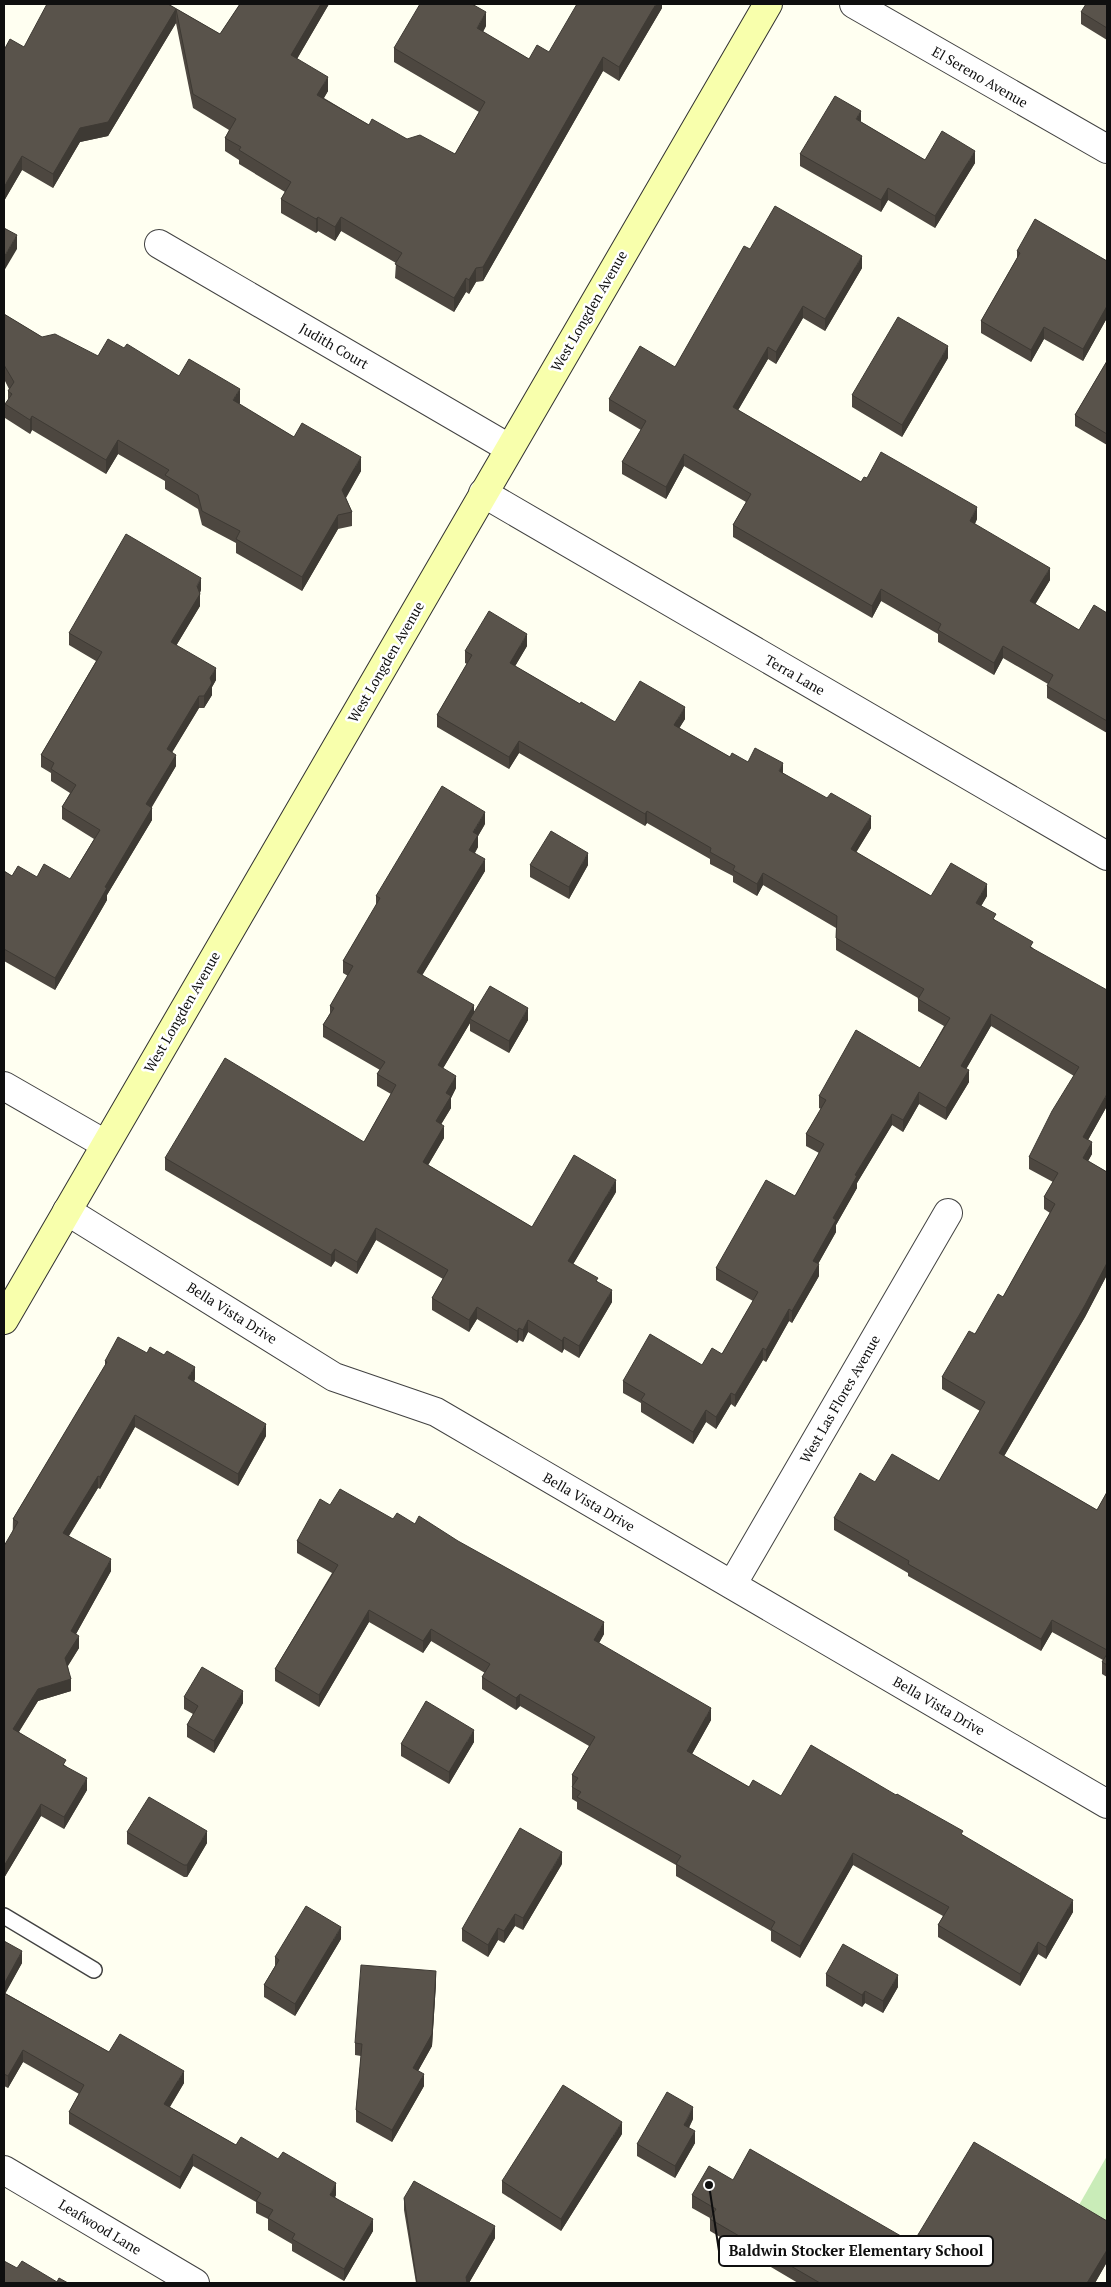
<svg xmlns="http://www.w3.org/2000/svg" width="1111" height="2287" viewBox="0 0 1111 2287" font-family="'PT Serif',serif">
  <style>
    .green { fill: #c9ecb8 }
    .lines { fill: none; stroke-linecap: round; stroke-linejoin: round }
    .lane-casing { stroke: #424242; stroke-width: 18 }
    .street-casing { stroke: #424242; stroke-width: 30 }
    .secondary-casing { stroke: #313131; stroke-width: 30 }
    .lane { stroke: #fff; stroke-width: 15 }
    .street { stroke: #fff; stroke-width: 28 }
    .secondary { stroke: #f8ffac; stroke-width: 28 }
    .wall { fill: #4d4740 }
    .shaded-wall { fill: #3e3a34 }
    .building { fill: #59534b; stroke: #3e3a34 }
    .labels { text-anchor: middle; stroke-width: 5; stroke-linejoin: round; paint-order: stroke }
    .street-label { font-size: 14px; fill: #0f0f0f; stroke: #fff }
    .leader { fill: none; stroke: #0f0f0f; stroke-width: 2 }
    .callout-dot { fill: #0f0f0f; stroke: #fff; stroke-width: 2 }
    .callout { fill: #fff; stroke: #0f0f0f; stroke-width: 2 }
    .callout-label { font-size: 15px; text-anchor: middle; font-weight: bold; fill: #0f0f0f }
  </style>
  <rect width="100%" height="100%" fill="#fffff1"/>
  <path class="green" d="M1107,2156v69l-28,-20z"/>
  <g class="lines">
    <defs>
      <path id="lane" d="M4,1916l90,54"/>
      <path id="street" d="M854,4l253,145
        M159,244l350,204
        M483,493l624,363
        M4,1086l101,58
        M67,1211l267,166 102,35 671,392
        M732,1585l216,-372
        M4,2170l191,113"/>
      <path id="secondary" d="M4,1320l764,-1316"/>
    </defs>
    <use href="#lane" class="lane-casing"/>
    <use href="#street" class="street-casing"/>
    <use href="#secondary" class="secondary-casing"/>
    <use href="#lane" class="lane"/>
    <use href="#street" class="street"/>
    <use href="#secondary" class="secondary"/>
  </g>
  <path class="wall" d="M168,4l52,30 20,-30h89l-32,55 31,32 -4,7 45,27 38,14 48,15 24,-42 -85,-50v-14l92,-22 -3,6 46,27 20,-7 113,-48v4l-43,73 -16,-10 -120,210 -7,1 -7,12 -3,-2 -12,20 -59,-34 1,-15 -55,-32 -6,10 -17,-10 -2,2 -35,-20v-14l4,-7 -46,-28v-4l-14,-9v-13l4,-8 -36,-22 -17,-85 -68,113 -28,6 -27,46 -31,-18 -18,31 20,-154z
    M1107,4v36l-26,-16v-12z
    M861,122l64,38 50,3 -40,65 -47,-28 -7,12 -81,-46v-12z
    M750,249l112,19 -37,63 -22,-13 -27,46 -8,-5 -30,51 123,72 6,-4 110,41 -2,5 75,56 -15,24 44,26 28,-17v120l-60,-35v-12l1,-2 -45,-26 -9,17 -56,-33v-8l-57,-33 -9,17 -139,-81v-12l13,-23 -62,-36 -18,33 -44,-25v-12l19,-32 -32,-19v-12l66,-32z
    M1017,251l90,10v57l-24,43 -39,-22 -13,23 -50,-29v-12l36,-63z
    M4,314l38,23 56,19 26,-8 55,28 61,27 -1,1 55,33 67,34 -15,27 6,14v14l-14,3 -36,62 -66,-38v-10l-34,-18 -4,-16 -33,-20v-8l-47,-27 -12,20 -74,-44 -2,4 -25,-16v-14l3,-4v-9l1,-2 -5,-10z
    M948,358l-46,79 -50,-30v-12z
    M1107,361v84l-32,-19v-11z
    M201,590l-1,3v13l-24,40 40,34 -4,7v8l-8,13h-5l-27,44 4,14 -24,41v13l-45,75v5l-52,90 -51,-29v-90l8,5 25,1 33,2 24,-40 -32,-20v-12l8,-14 -19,-12v-8l-10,-6v-12l55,-94 -27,-16v-12z
    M527,646l-12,20 65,38 35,18 70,-3 -6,9 51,29 18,5 35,11 88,55 -15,24 75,44h56l-6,10 15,15 37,27 74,158 -19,34 4,14 -4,7 19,11v103l-22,42 -81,139 93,54 10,-18v185l-5,-3v-12l1,-2 -51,-28 -11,19 -133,-75v-3l-74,-43v-12l41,-36 64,-1 41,-70 -38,-22v-12l61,-80 47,-84 -6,-4v-12l9,-15 -24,-13v-12l45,-81 -83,-50 -25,43 3,13 -23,38 -27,-16 -16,28 -11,-7 -35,58v5l-21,37v7l-18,32 1,12 -27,47 -3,-2 -23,41 -3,-2 -28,47 -4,-3 -15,25 -10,-7 -13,22 -52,-32v-9l-18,-10v-12l79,-16 20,-11 31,-53 -37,-21v-12l79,-72 24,-43 -13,-7v-12l15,-25 -2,-1v-12l101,-28 24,-42 -26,-15v-13l-82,-48v-22l-73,-43 -6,11 -24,-14v-6l-23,-12v-5l-63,-36 -2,3 -126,-73 -10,16 -72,-42v-12l30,-51 -2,-1v-12z
    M485,824l-7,12v11l-3,6 10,18 -63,104 52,38 54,7 -19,33 -39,-22v-8l-27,45 13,20 -5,10v10l-10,16 3,14 -16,27 104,62 84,-35 -43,72 25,18 14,20 -33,56 -15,-9 -2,4 -34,-21 -5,10 -4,-2 -2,3 -40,-24 -8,13 -37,-22v-12l11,-19 -67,-39 -19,34 -22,-13 -4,6 -166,-97v-12l199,-16 27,-48 -14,-8v-12l3,-4 -57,-33v-12l7,-12v-7l18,-30 -5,-3v-12l33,-55v-10z
    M530,865h58l-19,34 -39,-22z
    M147,1353l48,26 -1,3 72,54 -28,50 -103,-59 -35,62 -2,-1 -29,48 42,35 -35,63 3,14 -11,18 3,25 -33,10 -19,31 47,34 21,24 -23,39 -23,-13 -37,62 9,-359 92,-153v-5z
    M330,1505l63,14 211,115 -5,9 112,77 -19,34 57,33 32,9 182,39 110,77 -27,47 -8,-5 -18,32 -82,-49v-12l5,-9 -90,-51 -53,93 -29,-17v-10l-95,-55v-11l-99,-56v-7l-5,-3v-24l17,-29 -69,-40 -4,4 -34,-21v-12l3,-4 -54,-32 -8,12 -54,-31 -50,85 -44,-26v-12l57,-96 -35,-20v-12z
    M184,1697l59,6 -29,50 -27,-16v-12l6,-11 -9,-5z
    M474,1742l-25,42 -48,-28v-12z
    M127,1832l80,11 -20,34h-3l-57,-33z
    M562,1864l-39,66 -8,-4 -11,17 -6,-3 -10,17 -26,-16v-12z
    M341,1939l-46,77 -31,-19v-12l11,-19v-9z
    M4,1941l18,22 -17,30 104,59 75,31 -14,24 66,38 100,50 -1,2 38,34 -29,50 -52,-30v-7l-24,-14v-11l-12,-6v-11l-63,-36 -13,23 -111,-65v-12l10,-18 -56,-32 -15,26 -4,-2z
    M826,1974l72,13 -15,26 -18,-10 -3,4 -36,-21z
    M436,1983l-4,63 -14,25 6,15 -32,56 -36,-20v-12l5,-54 -6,-1v-12z
    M693,2119l-4,9 6,15 -20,35 -38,-22v-12z
    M622,2134l-61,97 -59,-38v-12z
    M733,2180l180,63 194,-22v41l-12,21h-297l-88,-52v-13l-18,-10v-13z
    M404,2198l91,40 -26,45h-53l-12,-73z"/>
  <path class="shaded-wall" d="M321,4h8l-38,65v-14z
    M656,4h6v4l-43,73v-14z
    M176,9v14l-68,113 -28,6 -27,46v-14l27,-46z
    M486,12v14l-9,16v-14z
    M603,57v14l-120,210v-14z
    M328,77v14l-11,18v-14z
    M861,111v12l-5,-4z
    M975,151v12l-40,65v-12z
    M22,156v14l-18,31v-14z
    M888,188v12l-7,12v-12z
    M318,217v14l-2,2v-14z
    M341,217v14l-6,10v-14z
    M17,235v14l-13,22v-14z
    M862,256v12l-37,63v-12z
    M476,268v14l-7,12v-14z
    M466,278v14l-12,20v-14z
    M803,306v12l-27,46v-12z
    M1107,306v12l-24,43v-12z
    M1044,327v12l-13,23v-12z
    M948,346v12l-46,79v-12z
    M768,347v12l-35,60v-12z
    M240,389v14l-7,11v-14z
    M32,416v14l-2,4v-14z
    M118,440v14l-12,20v-14z
    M684,454v12l-18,33v-12z
    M361,457v14l-19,33v-14z
    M977,507v12l-7,14v-12z
    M338,515v14l-36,62v-14z
    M1050,568v12l-20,33v-12z
    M201,578v12l-4,8v-12z
    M881,589v12l-9,17v-12z
    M200,594v12l-29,48v-12z
    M527,634v12l-17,29v-12z
    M1003,646v12l-9,17v-12z
    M216,668v12l-4,7v8l-8,13v-12l6,-18z
    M199,696v12l-32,53v-12z
    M685,707v12l-11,18v-12z
    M519,741v12l-10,16v-12z
    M176,755v11l-30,50v-12z
    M783,763v12l-4,-4z
    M152,808v12l-45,75v5l-52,90v-12l50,-91z
    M647,811v12l-2,3v-12z
    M485,812v12l-7,12v11l-9,15v-12l4,-18z
    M871,816v12l-20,33v-12z
    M588,853v12l-19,34v-12z
    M485,859v12l-68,113v-12z
    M763,873v12l-6,11v-12z
    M987,884v12l-11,19v-12z
    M474,1005v12l-4,2v4l-32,54v-12z
    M528,1008v12l-19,33v-12z
    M991,1014v12l-30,52v-12z
    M969,1070v12l-23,38v-12z
    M456,1076v12l-5,10v10l-15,25v-12l10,-28z
    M919,1092v12l-16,28v-12z
    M1107,1094v12l-24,43v-12z
    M892,1114v11l-35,58v5l-21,37v7l-23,41v-12l20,-43 22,-43z
    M444,1126v12l-21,36v-12z
    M1092,1142v12l-9,16v-12z
    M616,1180v12l-48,81v-12z
    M376,1228v12l-19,34v-12z
    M335,1249v12l-4,6v-12z
    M1107,1263v12l-22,42 -86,148v-12z
    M819,1264v12l-27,47v-12z
    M612,1290v12l-33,56v-12z
    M477,1307v12l-8,13v-12z
    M789,1309v12l-23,41v-12z
    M528,1320v12l-5,10v-12z
    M519,1328v12l-2,3v-12z
    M564,1337v12l-2,4v-12z
    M763,1348v12l-28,47v-12z
    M195,1367v12l-7,11v-12z
    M731,1393v11l-15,25v-12z
    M706,1410v12l-13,22v-12z
    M135,1415v12l-35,62v-12z
    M266,1424v12l-28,50v-12z
    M98,1476v12l-35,57v-12z
    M111,1559v12l-40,72v-12z
    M369,1610v12l-50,85v-12z
    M1052,1620v12l-11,19v-12z
    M604,1622v12l-10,18v-12z
    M431,1629v12l-8,12v-12z
    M79,1636v12l-14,22v-12z
    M71,1679v12l-33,10 -25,40v-12l25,-40z
    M243,1691v12l-29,50v-12z
    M520,1694v12l-4,4v-12z
    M711,1708v12l-24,43v-12z
    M474,1730v12l-25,42v-12z
    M87,1778v12l-23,39v-12z
    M41,1804v12l-37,62v-12z
    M207,1831v12l-20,34v-12z
    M562,1852v12l-39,66v-12z
    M853,1853v12l-53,93v-12z
    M1073,1900v12l-27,47v-12z
    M515,1914v12l-11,17v-12z
    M341,1927v12l-46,77v-12z
    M498,1928v12l-10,17v-12z
    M1038,1942v12l-18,32v-12z
    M22,1951v12l-18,33v-12z
    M436,1971v12l-4,63 -19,34v-12z
    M898,1975v12l-15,26v-12z
    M865,1991v12l-3,4v-12z
    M23,2050v12l-15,26v-12z
    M184,2071v12l-20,33v-12z
    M424,2074v12l-32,56v-12z
    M693,2107v12l-9,18v-12z
    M622,2122v12l-61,97v-12z
    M695,2131v12l-20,35v-12z
    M193,2154v12l-13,23v-12z
    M336,2183v12l-6,12v-12z
    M373,2219v12l-29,50v-12z
    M495,2226v12l-26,45h-3v-6z
    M1107,2250v12l-12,21h-8z"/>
  <path class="building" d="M47,4h121l52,30 20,-30h81l-30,51 37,22 -11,18 52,30 3,-6 35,20 13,-4 35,19 30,-52 -91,-54 26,-44h52l14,8 -9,16 52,31 8,-14 12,7 28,-48h79l-37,63 -16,-10 -120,210 -7,1 -7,12 -3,-2 -12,20 -59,-34 7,-11 -61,-36 -6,10 -17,-10 -2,2 -35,-20 10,-17 -52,-32 2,-3 -16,-9 11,-19 -43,-25 -17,-85 -68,113 -28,6 -27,46 -31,-18 -18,31v-137l6,-11 14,8z
    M1086,4h21v24l-26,-16z
    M835,96l26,15 -5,8 69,41 17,-29 33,20 -40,65 -47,-28 -7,12 -81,-46z
    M775,206l87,50 -37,63 -22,-13 -27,46 -8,-5 -35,60 128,75 3,-5 3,1 14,-26 96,55 -7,14 80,47 -20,33 49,29 15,-25 13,8v108l-60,-35 6,-11 -50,-29 -9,17 -56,-33 3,-6 -60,-35 -9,17 -139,-81 18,-31 -67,-40 -18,33 -44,-25 24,-41 -37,-22 31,-53 35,21 69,-121 6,3z
    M1035,219l72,42v45l-24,43 -39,-22 -13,23 -50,-29 39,-68 -3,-2z
    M4,228l13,7 -13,22z
    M4,314l38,23 13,-3 43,22 10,-17 16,9 3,-4 52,32 10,-17 51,30 -7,11 61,37 8,-14 59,34 -19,33 10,22 -14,3 -36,62 -66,-38 4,-8 -38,-20 -4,-16 -33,-20 4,-5 -51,-30 -12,20 -74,-44 -2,4 -25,-16 7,-10 -4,-3 6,-9 -10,-17z
    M898,317l50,29 -46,79 -50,-30z
    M1107,361v73l-32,-19z
    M126,534l75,44 -4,8 3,8 -29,48 45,26 -6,10 2,5 -8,13h-5l-32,53 9,6 -30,49 6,4 -47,79 2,1 -52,90 -51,-29v-78l8,5 6,-10 19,11 7,-13 26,15 30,-49 -38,-23 14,-22 -25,-16 3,-6 -13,-8 61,-103 -33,-19z
    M489,611l38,23 -17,29 70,41 1,-2 34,20 25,-41 45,26 -11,18 56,32 2,-4 16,9 7,-14 28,15 -4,8 48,27 4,-5 40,23 -20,33 80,47 20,-33 36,21 -11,19 20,11 -3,5 40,23 -3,5 77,43v104l-24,43 9,5 -9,16 24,14v91l-22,42 -86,148 98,57 10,-18v158l-55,-30 -11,19 -133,-75 1,-3 -75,-43 26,-45 15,9 17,-28 47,27 46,-79 -43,-25 27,-46 6,3 23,-40 5,3 52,-93 -11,-7 14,-24 -29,-16 23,-46 27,-44 -88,-53 -30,52 8,4 -23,38 -27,-16 -16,28 -11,-6 -37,61 2,1 -24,42 3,2 -23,41 6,3 -27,47 -3,-2 -23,41 -3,-2 -28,47 -4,-2 -15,24 -10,-7 -13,22 -52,-32 4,-6 -22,-13 27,-47 52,31 10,-17 10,6 36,-62 -42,-24 50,-88 29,16 29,-52 -18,-10 20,-34 -7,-4 37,-66 64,38 30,-50 -32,-19 6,-10 -88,-51 1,-22 -74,-43 -6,11 -24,-14 2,-4 -25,-14 1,-4 -64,-37 -2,3 -126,-73 -10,16 -72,-42 35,-60 -7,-4z
    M442,786l43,26 -12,20 5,3 -9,15 16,9 -68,113 57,33 -36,60 18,11 -10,17 5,3 -15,25 8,5 -21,36 109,65 42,-72 42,25 -48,81 30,17 -2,3 16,9 -33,56 -15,-9 -2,4 -34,-21 -5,10 -4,-2 -2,3 -40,-24 -8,13 -37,-22 16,-28 -72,-42 -19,34 -22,-13 -4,6 -166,-97 60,-100 139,84 32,-57 -19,-11 8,-12 -62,-37 11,-17 -4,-2 23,-40 -10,-5 37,-63 -4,-2z
    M551,831l37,22 -19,34 -39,-22z
    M490,986l38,22 -19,33 -39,-22z
    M118,1337l29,16 3,-6 14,8 3,-4 28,16 -7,11 78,46 -28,50 -103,-59 -35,62 -2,-1 -35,57 48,26 -40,72 8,5 -14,22 6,21 -33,10 -25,40 53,31 -3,5 24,13 -23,39 -23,-13 -37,62v-320l14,-24 -5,-3 94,-157 -2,-1z
    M340,1489l53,30 4,-6 18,11 4,-8 39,25 146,81 -10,18 117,68 -24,43 62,36 4,-7 28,16 30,-51 85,50 1,-1 66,37 -2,3 112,66 -27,47 -8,-5 -18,32 -82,-49 11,-18 -96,-54 -53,93 -29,-17 4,-7 -99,-58 5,-8 -104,-59 4,-5 -9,-5 6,-9 -6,-3 23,-38 -75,-43 -4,4 -34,-21 8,-13 -59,-35 -8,12 -54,-31 -50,85 -44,-26 63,-104 -41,-24 23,-42 10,6z
    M1107,1654v11l-5,-3z
    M202,1667l41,24 -29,50 -27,-16 11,-19 -14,-9z
    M426,1701l48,29 -25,42 -48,-28z
    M149,1797l58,34 -20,34h-3l-57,-33z
    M520,1828l42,24 -39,66 -8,-4 -11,17 -6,-3 -10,17 -26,-16z
    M306,1906l35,21 -46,77 -31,-19 15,-25 -4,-3z
    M4,1941l18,10 -18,33z
    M843,1944l55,31 -15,26 -18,-10 -3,4 -36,-21z
    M361,1965l75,6 -4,63 -19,34 11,6 -32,56 -36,-20 6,-66 -7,-1z
    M4,1993l105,59 11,-18 64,37 -20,33 72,41 5,-8 37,22 5,-7 53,31 -6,12 43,24 -29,50 -52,-30 3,-5 -27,-16 5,-8 -17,-9 5,-8 -68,-39 -13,23 -111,-65 15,-27 -61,-35 -15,26 -4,-2z
    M563,2085l59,37 -61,97 -59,-38z
    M667,2092l26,15 -9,18 11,6 -20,35 -38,-22z
    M974,2142l133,79v29l-20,33h-267l-110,-64 6,-10 -24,-14 17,-29 24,14 17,-31 163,94z
    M414,2181l81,45 -29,51 1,6h-50l-13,-85z
    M4,2261l13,7 5,-7 35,21 2,-4 9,5h-64z"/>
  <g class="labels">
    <g class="street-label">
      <text transform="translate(980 77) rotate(30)" y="5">El Sereno Avenue</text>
      <text transform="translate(589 311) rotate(-60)" y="5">West Longden Avenue</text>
      <text transform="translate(334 346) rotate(30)" y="5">Judith Court</text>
      <text transform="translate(386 662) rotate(-60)" y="5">West Longden Avenue</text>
      <text transform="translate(795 675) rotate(30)" y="5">Terra Lane</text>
      <text transform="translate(182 1012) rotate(-60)" y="5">West Longden Avenue</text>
      <text transform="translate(232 1313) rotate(32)" y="5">Bella Vista Drive</text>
      <text transform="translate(840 1399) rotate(-60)" y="5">West Las Flores Avenue</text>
      <text transform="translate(589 1502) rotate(30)" y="5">Bella Vista Drive</text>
      <text transform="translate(939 1706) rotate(30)" y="5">Bella Vista Drive</text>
      <text transform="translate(100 2227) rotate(31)" y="5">Leafwood Lane</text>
    </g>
  </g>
  <path class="leader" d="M709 2185L719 2251"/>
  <circle class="callout-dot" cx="709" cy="2185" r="5"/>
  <rect class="callout" x="719" y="2236" width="274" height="30" rx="5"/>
  <g class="callout-label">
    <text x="856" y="2256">Baldwin Stocker Elementary School</text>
  </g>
  <rect width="1111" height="2287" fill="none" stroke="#0f0f0f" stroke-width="10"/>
</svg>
